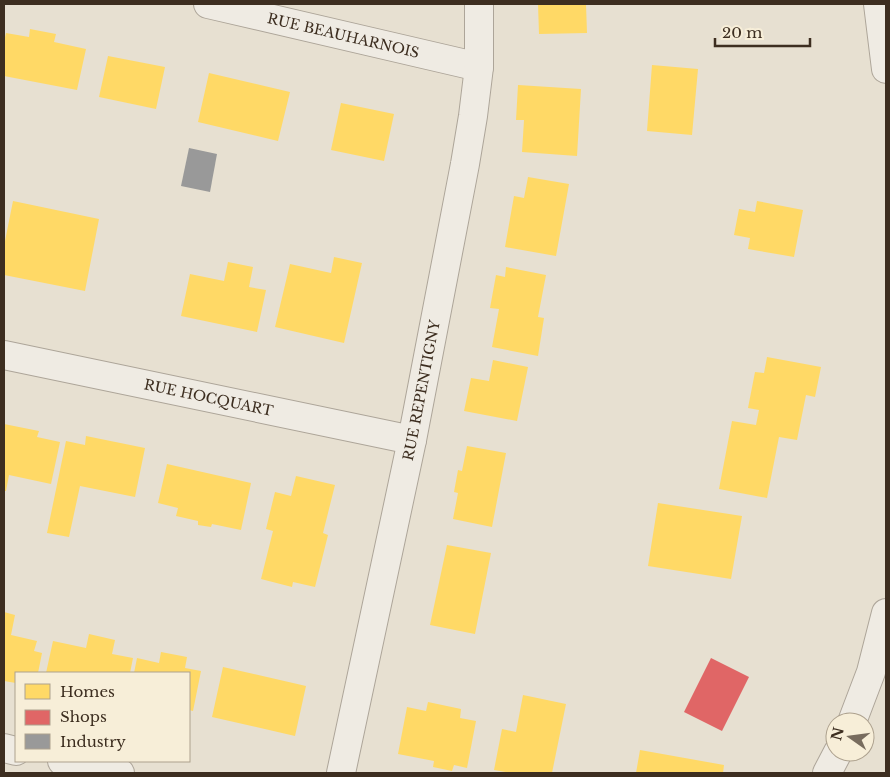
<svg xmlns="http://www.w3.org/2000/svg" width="890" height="777" viewBox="0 0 890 777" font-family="'Libre Baskerville',serif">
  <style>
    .homes { fill: #ffd966 }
    .shops { fill: #e06666 }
    .industry { fill: #999 }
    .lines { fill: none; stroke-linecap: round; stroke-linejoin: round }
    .minor-casing { stroke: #ada599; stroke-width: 30 }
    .minor { stroke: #efebe3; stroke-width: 28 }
    .labels { text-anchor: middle; stroke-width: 5; stroke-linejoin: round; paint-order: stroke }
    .street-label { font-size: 14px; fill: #3d2e20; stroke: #f7eed8 }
  </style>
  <rect width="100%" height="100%" fill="#e7e0d1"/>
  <path class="homes" d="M538,4h48l1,29 -48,1z
    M30,29l26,5 -2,8 32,7 -9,41 -73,-14v-34l2,-9 23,4z
    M108,56l57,11 -9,42 -57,-12z
    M652,65l46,4 -6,66 -45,-4z
    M209,73l81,19 -12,49 -80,-19z
    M518,85l63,4 -4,67 -55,-4 2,-32h-8z
    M341,103l53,11 -10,47 -53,-11z
    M528,177l41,7 -13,72 -51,-9 9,-51 10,2z
    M13,201l86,18 -14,72 -81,-16v-29z
    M757,201l46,9 -9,47 -46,-8 2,-11 -16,-3 5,-26 16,3z
    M334,257l28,6 -18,80 -69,-16 15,-63 41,9z
    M228,262l25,5 -4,20 17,3 -9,42 -76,-16 9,-42 34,7z
    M506,267l40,8 -8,42 6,1 -6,38 -46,-9 7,-38 -9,-1 6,-33 9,2z
    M767,357l54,10 -6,30 -9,-2 -9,45 -18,-3 -12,61 -48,-9 13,-68 24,4 3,-15 -11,-2 7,-36 9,1z
    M493,360l35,7 -11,54 -53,-10 7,-33 18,3z
    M4,424l35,7 -2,6 23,5 -9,42 -42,-9 -3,16h-2z
    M86,436l59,12 -10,49 -55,-11 -11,51 -22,-4 19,-92 19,4z
    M467,446l39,7 -14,74 -39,-8 5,-26 -4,-1 4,-22 4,1z
    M167,464l84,19 -10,47 -29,-6 -1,3 -13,-2v-4l-22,-5 2,-8 -20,-5z
    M296,476l39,9 -12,48 5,2 -13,52 -22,-5 -1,5 -31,-8 12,-48 -7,-2 9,-37 16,4z
    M658,503l84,13 -11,63 -83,-13z
    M447,545l44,8 -16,81 -45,-9z
    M4,612l11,3 -4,20 26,6 -3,10 8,2 -4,20h-22v10l-12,-2z
    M89,634l26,6 -3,14 21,4 -3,15h-84l7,-32 33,7z
    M161,652l26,5 -2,11 16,3 -8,40 -4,-1v-37h-55l3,-15 22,5z
    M223,667l83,19 -11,50 -83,-19z
    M523,695l43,9 -14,69h-40l-18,-3 8,-41 14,3z
    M428,702l33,7 -1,9 16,3 -9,47 -13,-3 -2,6 -19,-4 1,-6 -36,-7 9,-47 19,4z
    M640,750l84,15 -1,8h-87z"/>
  <path class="shops" d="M711,658l38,19 -27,54 -38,-19z"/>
  <path class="industry" d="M189,148l28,6 -7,38 -29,-6z"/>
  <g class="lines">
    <defs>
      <g id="minor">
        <path id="s1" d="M208,4l271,63"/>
        <path d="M878,4l8,65"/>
        <path id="s2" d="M4,355l408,85"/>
        <path d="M852,722l19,-50 15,-59"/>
        <path d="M4,748l12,3"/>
        <path d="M62,761l58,12"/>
        <path id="s3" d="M341,773l71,-333 53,-276 8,-48 6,-49v-63"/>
        <path d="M827,773l11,-21"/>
      </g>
    </defs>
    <use href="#minor" class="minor-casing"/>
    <use href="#minor" class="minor"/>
  </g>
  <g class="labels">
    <g class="street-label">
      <text dy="5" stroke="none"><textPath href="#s1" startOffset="139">RUE BEAUHARNOIS</textPath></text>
      <text dy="5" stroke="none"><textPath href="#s3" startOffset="391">RUE REPENTIGNY</textPath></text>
      <text dy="5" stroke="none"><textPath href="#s2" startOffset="209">RUE HOCQUART</textPath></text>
    </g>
  </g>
  <rect width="890" height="777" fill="none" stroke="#3d2e20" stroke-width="10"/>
  <rect x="15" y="672" width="175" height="90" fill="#f7eed8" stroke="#ada18e"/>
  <rect x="25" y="684" width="25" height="15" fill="#ffd966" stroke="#ada18e"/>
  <text x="60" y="697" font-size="15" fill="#3d2e20">Homes</text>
  <rect x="25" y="710" width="25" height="15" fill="#e06666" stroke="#ada18e"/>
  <text x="60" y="722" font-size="15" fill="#3d2e20">Shops</text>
  <rect x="25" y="734" width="25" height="15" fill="#999999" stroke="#ada18e"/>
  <text x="60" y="747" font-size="15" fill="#3d2e20">Industry</text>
  <g transform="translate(850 737) rotate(284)"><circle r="24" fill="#f7eed8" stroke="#ada18e"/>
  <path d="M0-4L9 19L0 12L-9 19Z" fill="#786c5e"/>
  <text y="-8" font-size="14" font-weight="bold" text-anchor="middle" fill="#3d2e20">N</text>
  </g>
  <path d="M715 38v8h95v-8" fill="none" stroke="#3d2e20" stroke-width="2.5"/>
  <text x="722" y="38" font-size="15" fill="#3d2e20" stroke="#f7eed8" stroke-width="4" paint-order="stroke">20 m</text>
</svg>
